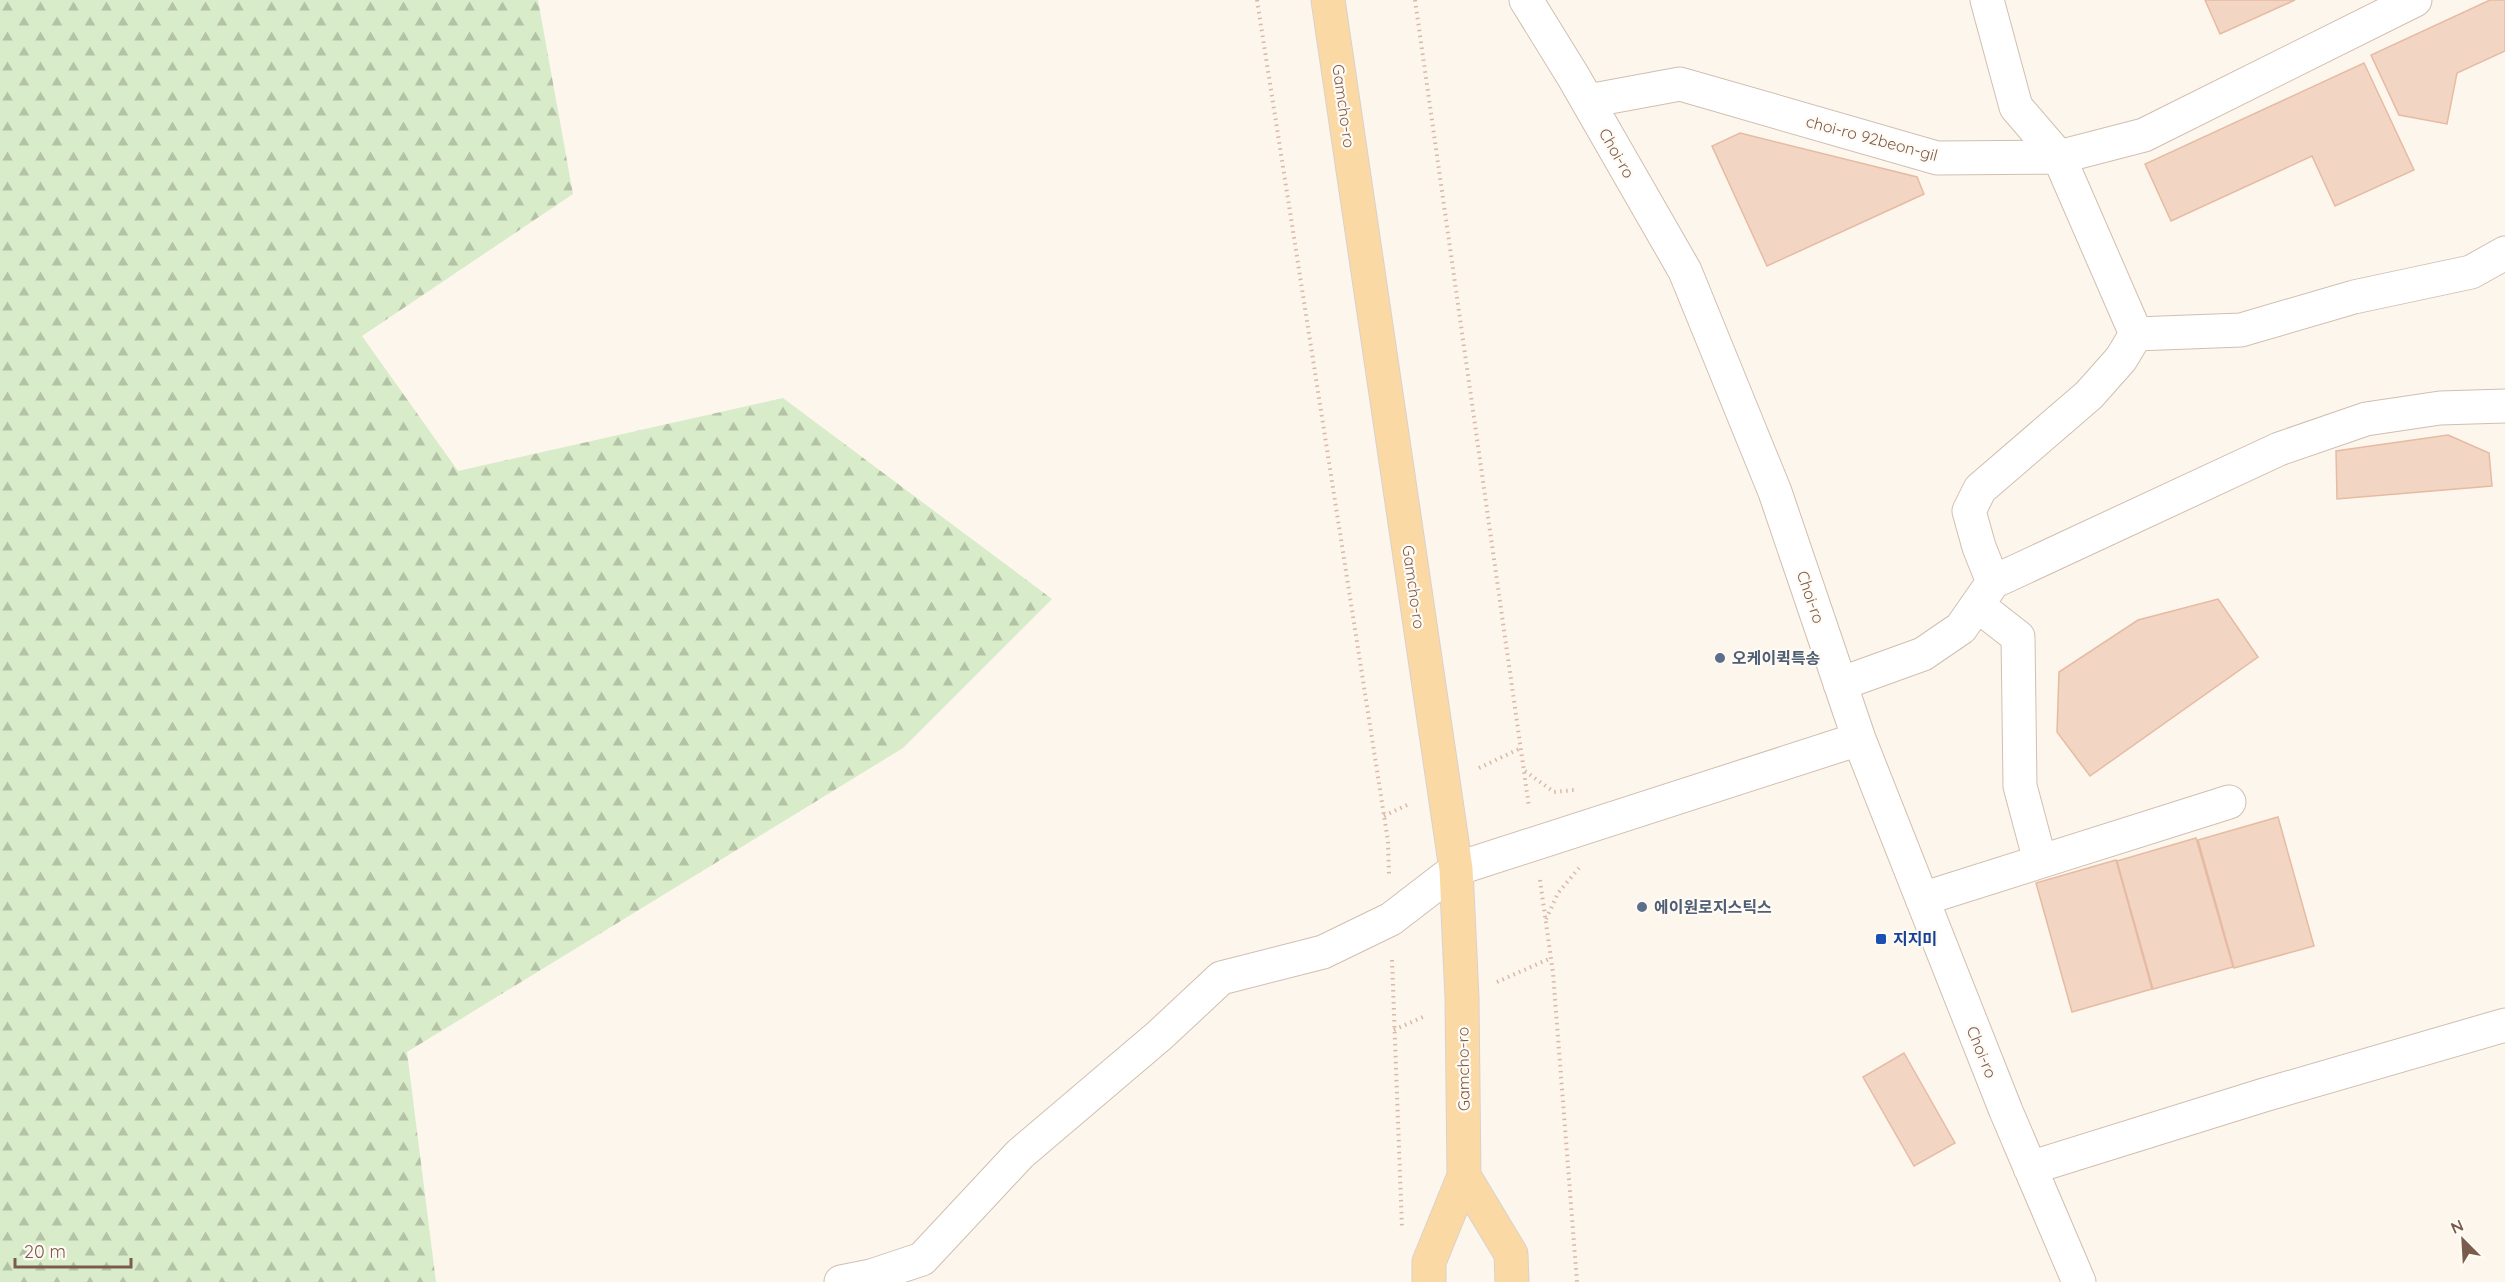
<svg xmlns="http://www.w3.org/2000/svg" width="2505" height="1282" viewBox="0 0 2505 1282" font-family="Quicksand,'Noto Sans KR',sans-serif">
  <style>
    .forest { fill: url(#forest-firs) }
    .building { fill: #f3d5c3; stroke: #e6bba3; stroke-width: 1.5 }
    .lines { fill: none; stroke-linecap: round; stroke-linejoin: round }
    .minor-casing { stroke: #d1beb0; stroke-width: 35 }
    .major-casing { stroke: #dad1cd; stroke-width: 35 }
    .path { stroke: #d9b8a5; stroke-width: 4; stroke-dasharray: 1.5 4.5; stroke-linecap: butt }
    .minor { stroke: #fff; stroke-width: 33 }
    .major { stroke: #fbd9a5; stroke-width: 33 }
    .service-dot { fill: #5c6f8a; stroke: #fffaf3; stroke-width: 2 }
    .transit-dot { fill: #1a4fb4; stroke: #fffaf3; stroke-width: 2 }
    .labels { text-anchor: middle; stroke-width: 4.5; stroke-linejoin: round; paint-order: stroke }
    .street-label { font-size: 16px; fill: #7a5c4d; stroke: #fffaf3 }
    .service-label { font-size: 16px; font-weight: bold; fill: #4e5e75; stroke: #fffaf3; text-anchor: start }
    .transit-label { font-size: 16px; font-weight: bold; fill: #164399; stroke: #fffaf3; text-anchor: start }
  </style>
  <defs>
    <pattern id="forest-firs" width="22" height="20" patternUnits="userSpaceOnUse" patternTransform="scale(1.5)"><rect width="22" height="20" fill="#d8ecc9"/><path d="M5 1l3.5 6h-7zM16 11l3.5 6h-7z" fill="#b4c2a5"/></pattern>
  </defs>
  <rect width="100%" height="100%" fill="#fdf6ec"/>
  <path class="forest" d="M0,0h538l35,194 -211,142 96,135 325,-73 269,201 -149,149 -496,304 29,230h-436z"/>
  <path class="building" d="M2205,0h90l-75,34z
    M2490,0h15v51l-48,22 -10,51 -48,-9 -28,-60z
    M2364,63l50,107 -79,36 -23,-50 -141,65 -26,-57z
    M1740,133l177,44 7,17 -157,72 -55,-120z
    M2448,435l41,18 3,33 -155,13 -1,-48z
    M2218,599l40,58 -168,119 -33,-44 2,-60 79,-52z
    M2278,817l36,129 -80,22 -36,-128z
    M2196,838l37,129 -80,22 -36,-128z
    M2116,860l36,129 -80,23 -36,-129z
    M1904,1053l51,90 -41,23 -51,-89z"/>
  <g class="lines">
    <defs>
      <path id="minor" d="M1526,0l47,76 112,195 90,221 84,247 147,372 73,171
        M1588,101l92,-17 257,74 122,-1 85,-22 271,-135
        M2136,334l105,-4 113,-33 117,-25 34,-19
        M1993,582l286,-133 87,-30 74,-11 65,-2
        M1977,605l41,32 2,149 20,75
        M1840,684l83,-30 38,-26 32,-46 -14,-35 -10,-36 11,-22 109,-94 32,-36 15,-25 -77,-177 -43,-50 -29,-107
        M1922,899l307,-97
        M2030,1168l234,-73 241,-70
        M841,1282l30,-6 51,-17 98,-105 140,-119 61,-57 102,-26 68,-33 65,-50 403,-130"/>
      <path id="major" d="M1328,0l128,869 6,129 2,178 -35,86v20
        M1464,1176l47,78 1,28"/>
    </defs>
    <use href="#minor" class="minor-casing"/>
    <use href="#major" class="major-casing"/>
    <path class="path" d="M1257,0l131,841 1,33
      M1415,0l114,807
      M1479,768l42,-20
      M1525,771l29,21 20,-2
      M1384,816l27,-13
      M1540,880l13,93 24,309
      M1546,919l12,-26 21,-25
      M1392,960l10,268
      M1497,982l54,-24
      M1394,1030l31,-14"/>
    <use href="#minor" class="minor"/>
    <use href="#major" class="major"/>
  </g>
  <g class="service-dot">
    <circle cx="1720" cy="658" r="6"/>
    <circle cx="1642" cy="907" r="6"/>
  </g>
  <rect class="transit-dot" x="1875" y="933" width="12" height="12" rx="3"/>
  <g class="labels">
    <g class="street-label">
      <text transform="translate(1344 106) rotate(82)" y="6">Gamcho-ro</text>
      <text transform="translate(1872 138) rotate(15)" y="6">choi-ro 92beon-gil</text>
      <text transform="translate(1617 153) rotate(60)" y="6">Choi-ro</text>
      <text transform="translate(1414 587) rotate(82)" y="6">Gamcho-ro</text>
      <text transform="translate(1811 597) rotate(71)" y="6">Choi-ro</text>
      <text transform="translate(1982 1052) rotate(68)" y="6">Choi-ro</text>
      <text transform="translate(1463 1069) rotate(-91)" y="6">Gamcho-ro</text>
    </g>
    <g class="service-label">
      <text x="1732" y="664">오케이퀵특송</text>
      <text x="1654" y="913">에이원로지스틱스</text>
    </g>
    <g class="transit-label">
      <text x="1893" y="945">지지미</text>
    </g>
  </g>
  <g transform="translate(2463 1240) rotate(336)" stroke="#fffaf3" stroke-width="4.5" paint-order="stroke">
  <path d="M0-4.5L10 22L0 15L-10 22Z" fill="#7a5c4d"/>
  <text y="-9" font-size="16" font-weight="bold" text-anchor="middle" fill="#7a5c4d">N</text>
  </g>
  <path d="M15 1258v9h116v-9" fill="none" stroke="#7a5c4d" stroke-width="3"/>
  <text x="24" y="1258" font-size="18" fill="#7a5c4d" stroke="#fffaf3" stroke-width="4.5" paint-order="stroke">20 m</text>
</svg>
